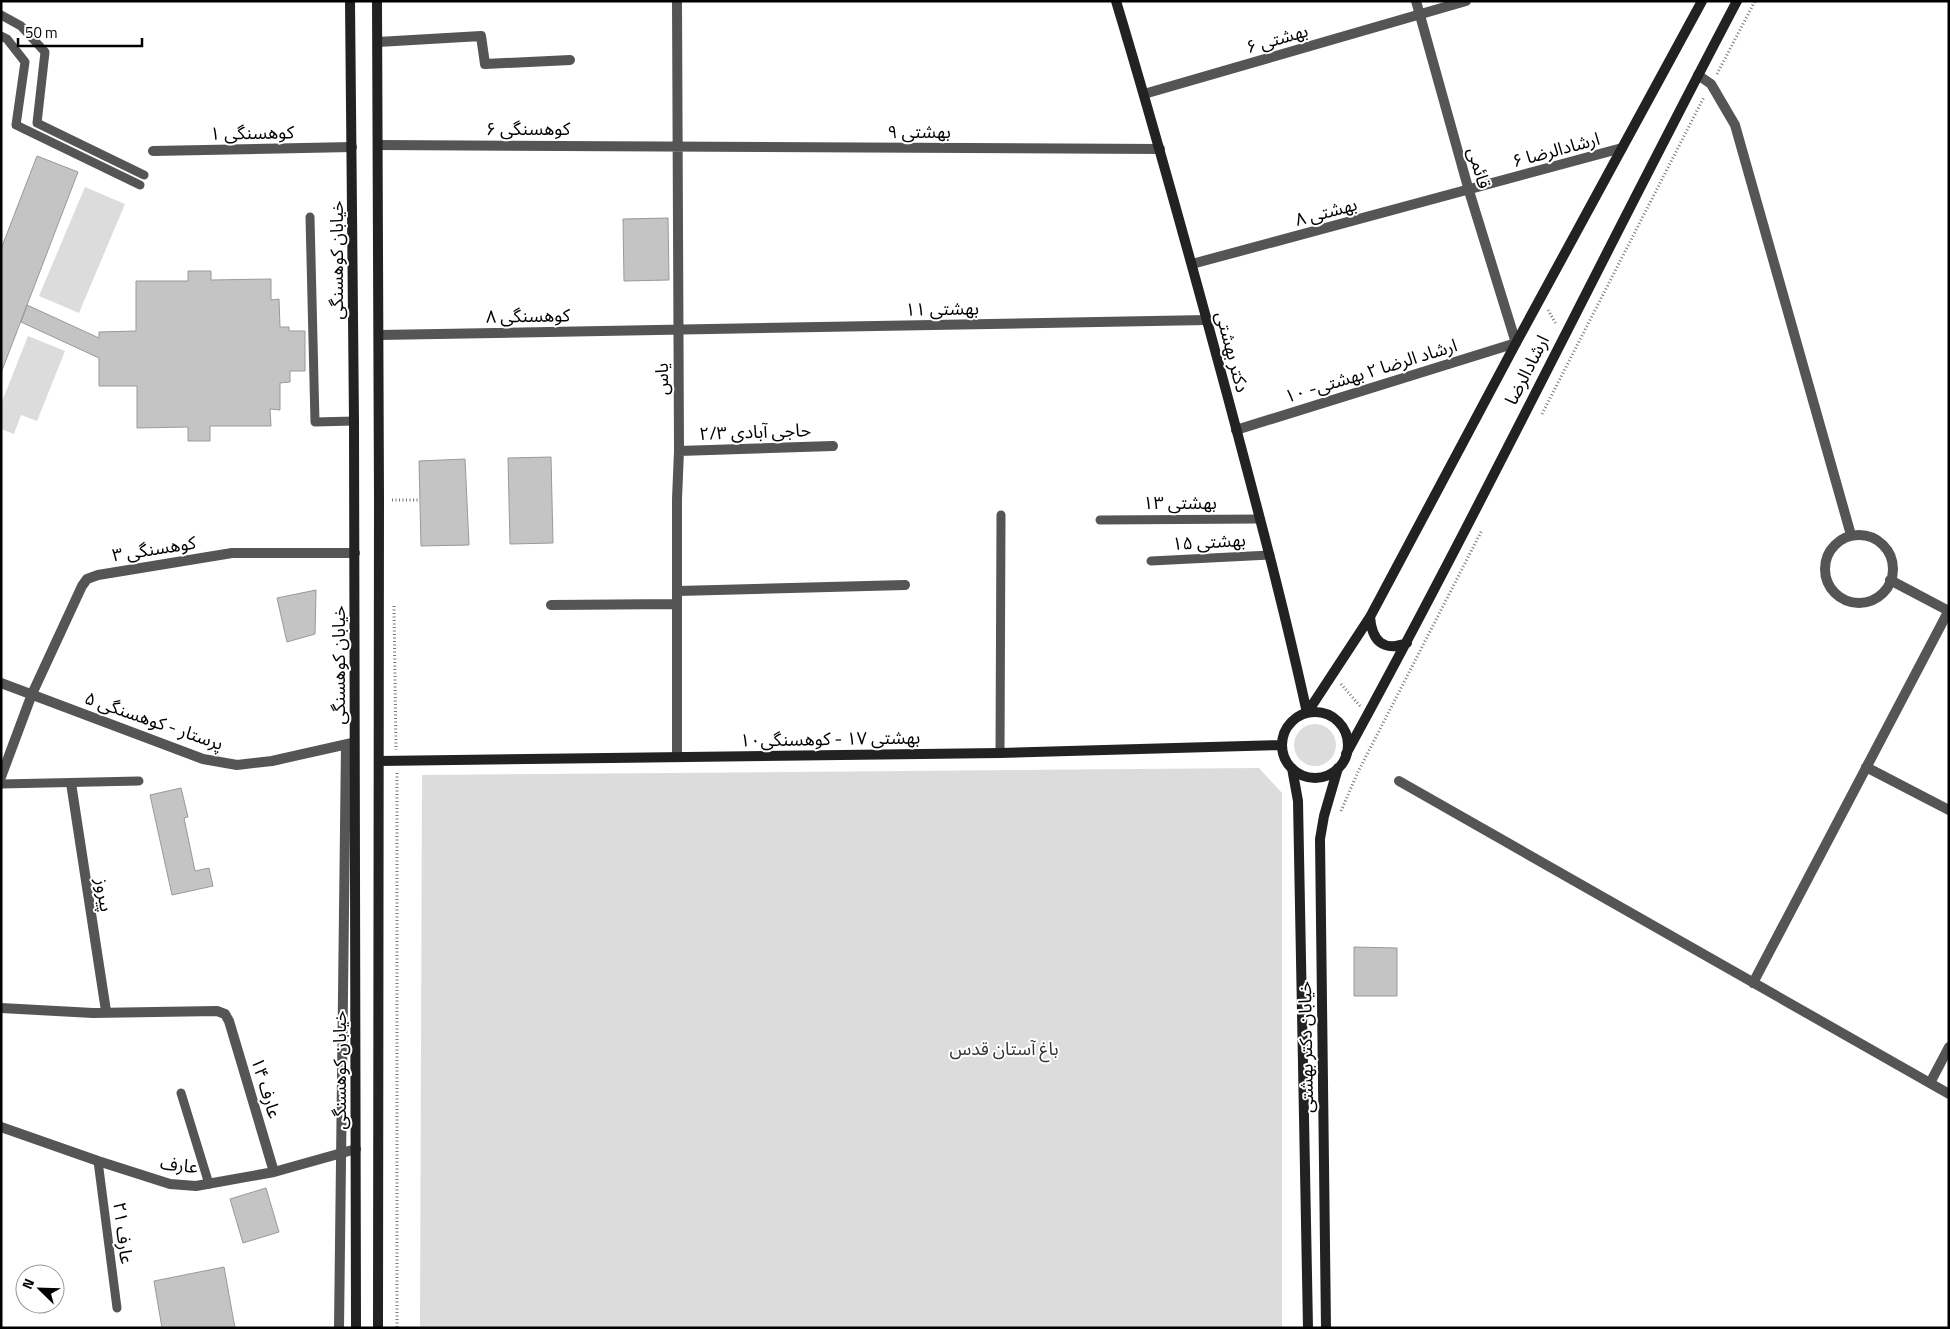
<svg xmlns="http://www.w3.org/2000/svg" width="1950" height="1329" viewBox="0 0 1950 1329" font-family="'Titillium Web','Noto Sans Arabic',sans-serif">
  <style>
    .green { fill: #dcdcdc }
    .building { fill: #c4c4c4; stroke: #999 }
    .lines { fill: none; stroke-linecap: round; stroke-linejoin: round }
    .path { stroke: #777; stroke-width: 3; stroke-dasharray: 1 2.5; stroke-linecap: butt }
    .lane { stroke: #555; stroke-width: 9 }
    .street { stroke: #555; stroke-width: 10 }
    .secondary { stroke: #222; stroke-width: 10 }
    .labels { text-anchor: middle; stroke-width: 4; stroke-linejoin: round; paint-order: stroke }
    .street-label { font-size: 18px; fill: #000; stroke: #fff }
    .park-label { font-size: 18px; fill: #333; stroke: #fff }
  </style>
  <rect width="100%" height="100%" fill="#fff"/>
  <path class="green" d="M85,187l40,17 -46,109 -40,-17z
    M28,336l37,15 -28,70 -16,-6 -7,19 -13,-5v-25z
    M1294 745a21 21 0 1 1 42 0a21 21 0 1 1-42 0Z
    M1259,768l23,25v535h-862l2,-553z"/>
  <path class="building" d="M37,156l41,16 -77,201v-124z
    M668,218l1,62 -45,1 -1,-62z
    M188,271h23v9l60,-1v21l8,-1 1,28h9v4h16v40h-15v11l-10,1v27l-10,-1 1,17h-61v15h-22v-14l-51,1v-42h-38v-28l-78,-36 6,-17 72,33v-6l37,-1v-50h52z
    M551,457l2,86 -43,1 -2,-86z
    M465,459l4,86 -48,1 -2,-85z
    M316,590l-1,44 -28,8 -10,-44z
    M181,788l7,29 -4,1 11,53 14,-3 4,18 -41,9 -22,-100z
    M1354,947l43,1v48h-43z
    M266,1188l13,44 -36,11 -13,-44z
    M224,1267l11,61h-73l-8,-47z"/>
  <g class="lines">
    <path class="path" d="M1717,74l38,-73
      M1548,310l8,14
      M1542,414l162,-317
      M392,500h28
      M394,606l2,144
      M1341,684l19,22
      M397,773v555
      M1341,811l17,-39 124,-242"/>
    <path class="lane" d="M1,15l20,11 24,26 -8,71 107,52
      M1,36l6,3 18,23 -9,63 124,60
      M310,217l5,205 39,-1
      M1100,520l160,-1
      M1151,561l119,-6
      M1000,753l1,-238
      M1,784l138,-3
      M181,1093l28,91
      M98,1161l19,147"/>
    <path class="street" d="M378,42l103,-6 4,28 85,-4
      M1698,75l13,9 24,41 116,410
      M1144,94l322,-93
      M378,145l782,4
      M153,151l199,-4
      M1192,264l430,-116
      M379,335l828,-15
      M1236,430l280,-87 -47,-152 -53,-190
      M679,451l154,-5
      M1825 569a34 34 0 1 1 68 0a34 34 0 1 1-68 0Z
      M1890,580l59,31
      M678,591l227,-6
      M551,605l126,-1
      M1,683l202,76 34,6 35,-4 80,-18
      M677,757v-258l2,-48 -2,-450
      M1866,767l83,43
      M1,777l31,-83 50,-108 5,-7 11,-4 134,-22h123
      M1399,781l550,313
      M71,783l35,228
      M1753,983l196,-373
      M1,1008l92,5 124,-2 8,3 4,7 45,151
      M1930,1083l19,-36
      M1,1127l97,34 72,23 26,2 78,-14 82,-23
      M339,1328l7,-583"/>
    <path class="secondary" d="M350,1l4,420 2,907
      M377,1l2,499 -1,828
      M1116,1c40,132 76,264 112,397 28,105 56,209 79,315
      M1370,617c2,24 13,35 37,26
      M1282 745a33 33 0 1 1 66 0a33 33 0 1 1-66 0Z
      M1307,713l63,-96 146,-274 186,-342
      M1346,754c136,-248 259,-503 391,-753
      M379,761l621,-8 282,-8
      M1292,768l6,33 10,527
      M1326,1328l-6,-489 4,-23 14,-48"/>
  </g>
  <g class="labels">
    <g class="street-label">
      <text transform="translate(1277 39) rotate(-16)" y="6">بهشتی ۶</text>
      <text x="528" y="135">کوهسنگی ۶</text>
      <text x="919" y="138">بهشتی ۹</text>
      <text transform="translate(252 133) rotate(-1)" y="6">کوهسنگی ۱</text>
      <text transform="translate(1556 150) rotate(-15)" y="6">ارشادالرضا ۶</text>
      <text transform="translate(1479 168) rotate(74)" y="6">قائمی</text>
      <text transform="translate(1326 212) rotate(-15)" y="6">بهشتی ۸</text>
      <text transform="translate(337 260) rotate(-90)" y="6">خیابان کوهسنگی</text>
      <text transform="translate(942 309) rotate(-1)" y="6">بهشتی ۱۱</text>
      <text transform="translate(528 316) rotate(-1)" y="6">کوهسنگی ۸</text>
      <text transform="translate(1232 352) rotate(75)" y="6">دکتر بهشتی</text>
      <text transform="translate(1527 370) rotate(-63)" y="6">ارشادالرضا</text>
      <text transform="translate(1371 371) rotate(-17)" y="6">ارشاد الرضا ۲ بهشتی- ۱۰</text>
      <text transform="translate(662 379) rotate(-91)" y="6">یاس</text>
      <text transform="translate(755 432) rotate(-2)" y="6">حاجی آبادی ۲/۳</text>
      <text x="1180" y="509">بهشتی ۱۳</text>
      <text transform="translate(1209 542) rotate(-3)" y="6">بهشتی ۱۵</text>
      <text transform="translate(154 549) rotate(-9)" y="6">کوهسنگی ۳</text>
      <text transform="translate(339 665) rotate(-90)" y="6">خیابان کوهسنگی</text>
      <text transform="translate(154 721) rotate(19)" y="6">پرستار - کوهسنگی ۵</text>
      <text transform="translate(830 739) rotate(-1)" y="6">بهشتی ۱۷ - کوهسنگی۱۰</text>
      <text transform="translate(104 895) rotate(81)" y="6">پیروز</text>
      <text transform="translate(1306 1047) rotate(-91)" y="6">خیابان دکتر بهشتی</text>
      <text transform="translate(340 1070) rotate(-90)" y="6">خیابان کوهسنگی</text>
      <text transform="translate(266 1088) rotate(73)" y="6">عارف ۱۴</text>
      <text transform="translate(179 1165) rotate(7)" y="6">عارف</text>
      <text transform="translate(123 1233) rotate(83)" y="6">عارف ۲۱</text>
    </g>
    <g class="park-label">
      <text x="1004" y="1055">باغ آستان قدس</text>
    </g>
  </g>
  <rect width="1950" height="1329" fill="none" stroke="#000000" stroke-width="5"/>
  <g transform="translate(40 1289) rotate(293)"><circle r="24" fill="#ffffff" stroke="#999999"/>
  <path d="M0-4L9 19L0 12L-9 19Z" fill="#000000"/>
  <text y="-8" font-size="14" font-weight="bold" text-anchor="middle" fill="#000000">N</text>
  </g>
  <path d="M18 38v8h124v-8" fill="none" stroke="#000000" stroke-width="2.5"/>
  <text x="25" y="38" font-size="15" fill="#000000" stroke="#ffffff" stroke-width="4" paint-order="stroke">50 m</text>
</svg>
